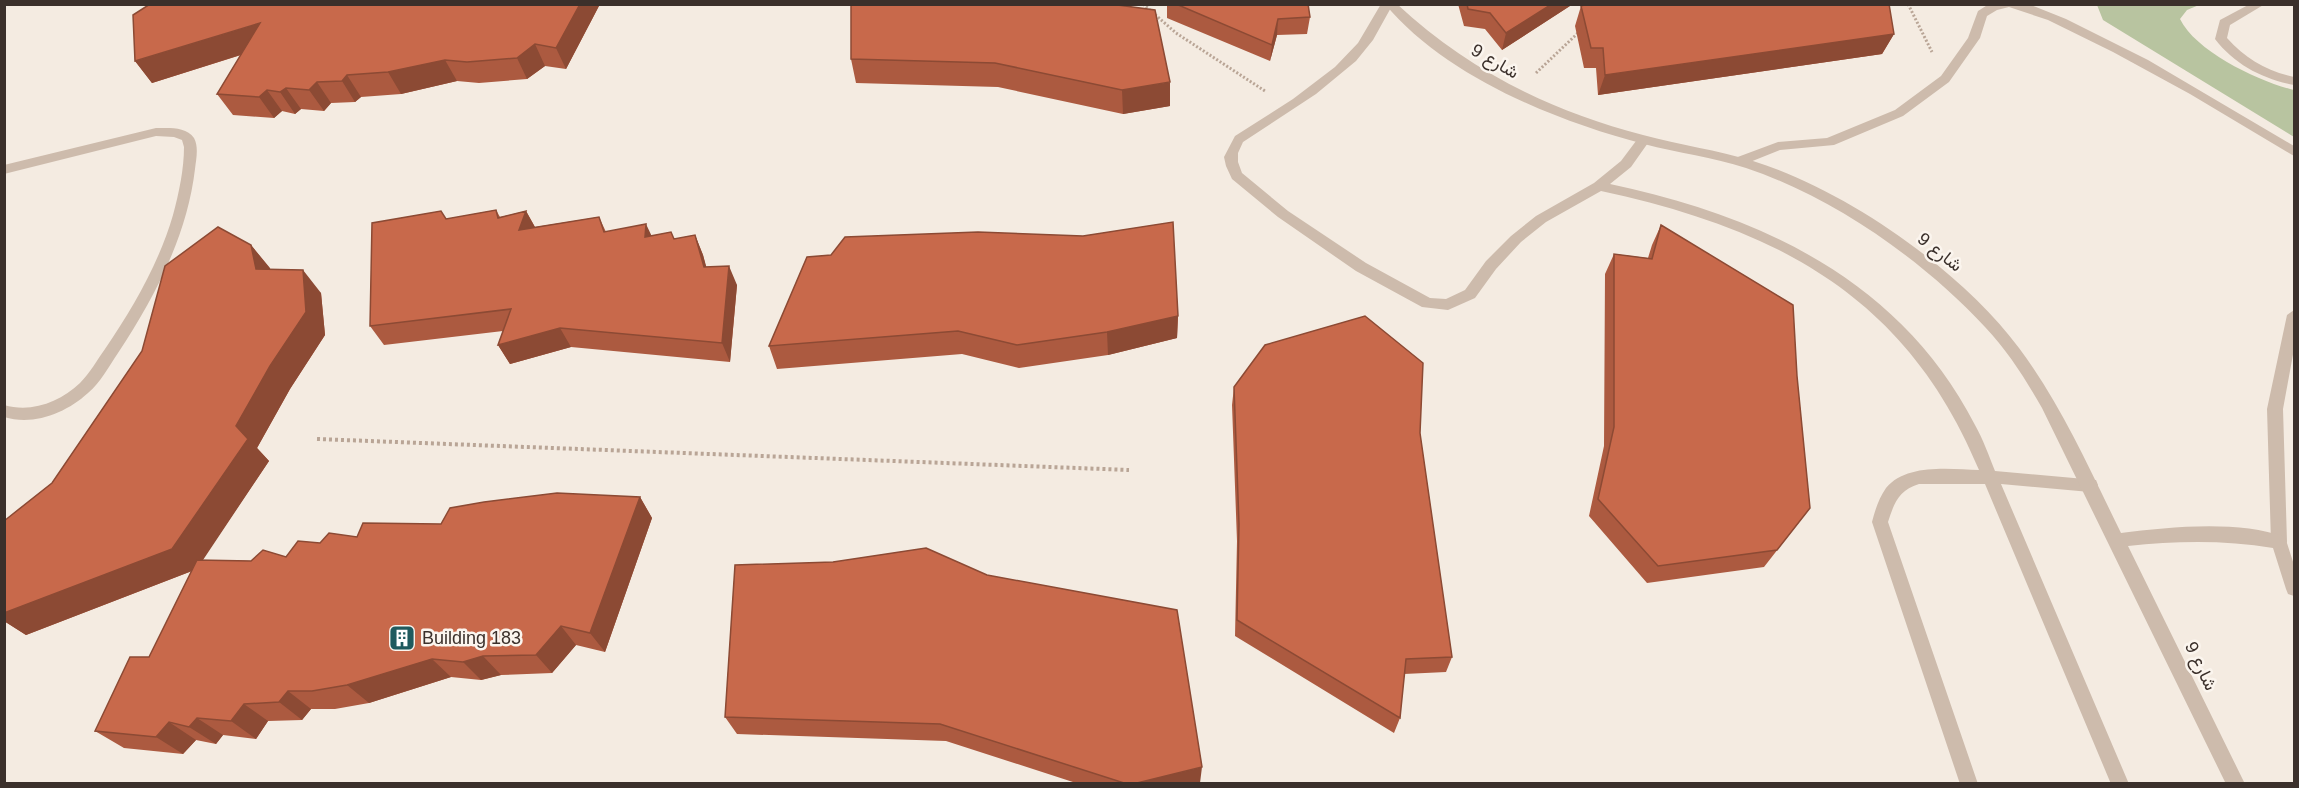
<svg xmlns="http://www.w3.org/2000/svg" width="2299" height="788" viewBox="0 0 2299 788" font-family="Arial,Vazirmatn,sans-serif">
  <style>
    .green { fill: #b8c4a0 }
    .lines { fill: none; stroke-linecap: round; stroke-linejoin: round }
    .path-far1 { stroke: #b9a596; stroke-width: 3; stroke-dasharray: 2 2; stroke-linecap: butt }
    .path { stroke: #b9a596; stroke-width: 4; stroke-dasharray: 3 3; stroke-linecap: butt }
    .lane { fill: #cdbbac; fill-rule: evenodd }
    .street { fill: #cdbbac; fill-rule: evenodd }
    .wall { fill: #ac5a40 }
    .shaded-wall { fill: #8c4a34 }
    .building { fill: #c8694b; stroke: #8c4a34; stroke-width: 1.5 }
    .labels { text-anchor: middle; stroke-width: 5; stroke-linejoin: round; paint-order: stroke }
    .street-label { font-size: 18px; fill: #3b302b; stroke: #fbf5ee }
    .poi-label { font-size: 18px; fill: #3b302b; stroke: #fbf5ee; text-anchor: start }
  </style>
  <rect width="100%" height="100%" fill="#f4ebe1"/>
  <path class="green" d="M2097,5h102l-12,5 -7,9c16,33 80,63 114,71v47l-191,-117z"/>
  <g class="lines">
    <path class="path-far1" d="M1143,4l33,29 89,58
      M1908,4l24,48
      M1536,73l44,-42"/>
    <path class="path" d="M317,439l812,31"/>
    <path class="lane" d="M1381,4h12l-20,36 -17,21 -40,33 -73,48 -5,11v9l4,11 46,38 78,52 64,35 16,1 19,-9 21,-29 25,-25 25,-20 58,-33 27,-22 18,-24h10l1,3 -19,27 -21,17c152,32 291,97 365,241 8,14 14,31 20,46l101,9 2,5 -2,5 -6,2 -89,-8 128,300h-18l-126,-300h-66c-20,6 -25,19 -31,38l90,262h-18l-88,-262c3,-12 7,-24 14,-34 20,-25 65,-19 93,-18 -72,-174 -202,-241 -378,-279l-55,31 -25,20 -25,27 -21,29 -27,12 -26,-3 -66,-36 -78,-54 -46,-38 -6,-13 -2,-9 11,-21 58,-37 42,-32 23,-24z
      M1989,4h39l8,3 30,12 82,41 146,86v10l-104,-62 -77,-42 -65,-32 -39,-13 -12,3 -10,6 -7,22 -31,44 -46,34 -69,29 -54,5 -35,14h-10l-1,-3 1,-3 43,-16 49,-4 68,-28 46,-34 27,-38 10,-27z
      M2250,4h15l-35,21 -3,13c19,21 40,33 67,39v8c-31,-6 -59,-20 -79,-46l5,-19z
      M156,128c12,0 30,-2 38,10 5,9 2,22 1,31 -8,67 -40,128 -77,184 -9,13 -17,29 -30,40 -22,20 -54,33 -84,24v-12c28,8 56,-3 76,-22 10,-10 17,-23 25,-34 28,-41 54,-86 68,-134 6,-22 11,-46 11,-68l-2,-7 -8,-3 -18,-1 -152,38v-9z
      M2294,310v39l-11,60 4,133 -2,5 -6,2 -6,-2 -2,-5 -4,-133 20,-94z"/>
    <path class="street" d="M1385,4h12c71,66 153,107 246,131 37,10 74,15 110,26 93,29 208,109 266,187 42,56 71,122 102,185 49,-6 117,-13 164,4l9,28v31l-6,-2 -2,-5 -13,-41c-48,-8 -97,-7 -145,-2l117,238h-19l-184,-376c-16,-28 -34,-57 -57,-81 -62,-67 -152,-130 -239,-159 -33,-11 -68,-15 -102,-24 -89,-23 -199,-68 -259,-140z"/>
  </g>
  <path class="wall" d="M600,4l-34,65 -21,-3 -18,13 -48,4 -22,-2 -56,13 -40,3 -6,5 -24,1 -7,8 -23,-2 -6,5 -13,-3 -8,7 -41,-3 -16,-21 24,-39 -89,28 -17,-22z
    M1110,4l60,102 -47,8 -125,-27 -142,-4 -5,-24z
    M1167,4h141l2,13 -3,17 -30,1 -7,26 -103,-43z
    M1458,4h115l-71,46 -17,-21 -21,-3z
    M1581,6l313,28 -12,20 -284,41 -2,-27h-12l-9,-42z
    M496,210l4,7 26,-6 9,16 64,-10 7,15 46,4 19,-4 3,7 21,-4 8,20 3,12 31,18 -7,77 -159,-15 -61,17 -12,-19 5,-14 -119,14 -14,-19 76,-107z
    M1661,225l136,151 13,132 -46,59 -117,16 -58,-67 15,-70 1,-172 9,-20 34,4 4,-13z
    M251,245l19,24 51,24 4,42 -35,54 -33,59 12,13 -67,99 49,1 35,-4 34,-14 121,-19 199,-27 12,21 -47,134 -29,-7 -24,28 -51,2 -20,5 -30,-3 -82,26 -34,6h-24l-9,11 -34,1 -12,18 -33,-4 -7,9 -20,-4 -13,14 -59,-6 -29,-17 54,-74 43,-86 -166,64 -22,-14v-100l48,-38 90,-132z
    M807,257l371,59 -1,22 -69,17 -89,13 -57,-14 -185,15 -8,-23z
    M1234,387l186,46 32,224 -6,15 -42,2 -4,44 -6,15 -159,-97 2,-95 -5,-136z
    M735,565l465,218h-124l-130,-42 -209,-7 -12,-17z"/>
  <path class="shaded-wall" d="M580,4h20l-34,65 -10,-21z
    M1552,4h21l-71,46 4,-17z
    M1278,19l-1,16 -7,26 2,-16z
    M260,23l15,21 -123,39 -17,-22z
    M1894,34l-12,20 -284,41 7,-20z
    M535,44l10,22 -18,13 -10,-21z
    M445,60l12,21 -56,13 -13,-22z
    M347,75l14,22 -6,5 -13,-21z
    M317,82l14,21 -7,8 -15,-21z
    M1170,82v24l-47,8 -1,-24z
    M286,88l15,21 -6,5 -15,-22z
    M267,90l15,21 -8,7 -15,-21z
    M526,211l11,20 -18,-1z
    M646,224l9,19 -10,-6z
    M695,235l8,20 9,32 -8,-20z
    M251,245l19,23 5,24 -19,-23z
    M729,266l8,19 -7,77 -8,-19z
    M303,270l18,23 4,42 -35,54 -33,59 12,13 -72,108 -171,66 -22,-14v-8l232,-187z
    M1178,316l-1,22 -69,17 -1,-23z
    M560,328l11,19 -61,17 -12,-19z
    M640,497l12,21 -47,134 -15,-19z
    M561,626l15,19 -24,28 -16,-18z
    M483,656l18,19 -20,5 -18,-18z
    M432,659l19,18 -82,26 -22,-18z
    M288,691l23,18 -9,11 -23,-18z
    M244,704l24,17 -12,18 -25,-18z
    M197,718l26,17 -7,9 -27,-17z
    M169,722l27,18 -13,14 -27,-17z
    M1202,767l-2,16h-63z"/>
  <path class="building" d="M150,4h430l-24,44 -21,-4 -18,14 -50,4 -22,-2 -57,12 -41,3 -5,6 -25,1 -8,8 -23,-2 -6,4 -13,-2 -8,7 -42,-3 43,-71 -125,38 -2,-46z
    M851,4h259l45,6 15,72 -48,8 -127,-27 -144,-4z
    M1176,4h132l2,13 -32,2 -6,26z
    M1467,4h85l-46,29 -16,-20 -22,-4z
    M1587,4h302l5,30 -289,41 -2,-27h-12l-10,-42z
    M496,210l2,8 28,-7 -7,19 80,-13 5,15 42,-8 -1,13 26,-5 3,7 21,-4 9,32 25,-1 -7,77 -162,-15 -62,17 13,-36 -141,17 2,-103 69,-12 5,8z
    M1173,222l5,94 -71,16 -90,13 -59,-14 -189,15 38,-89 24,-2 14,-18 133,-5 105,4z
    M1661,225l132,80 4,71 13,132 -33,42 -119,16 -60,-67 16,-72v-173l38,5z
    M218,227l33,18 5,24 47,1 3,42 -36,54 -34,60 12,13 -76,110 -168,64v-92l48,-38 90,-132 23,-85z
    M1365,316l58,47 -3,70 32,224 -46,2 -6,59 -163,-98 2,-96 -5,-137 31,-42z
    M557,493l83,4 -50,136 -29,-7 -25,29 -53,1 -20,6 -31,-3 -85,26 -35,6h-24l-9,11 -35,2 -13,17 -34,-3 -8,9 -20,-5 -13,15 -61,-6 35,-74h19l48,-97 54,1 12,-11 23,7 12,-16 22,2 9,-10 28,4 6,-14 78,1 9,-16 34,-6z
    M926,548l61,27 190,35 25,157 -65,16h-13l-184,-59 -215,-7 10,-152 98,-3z"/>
  <defs>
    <symbol id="building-square" viewBox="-11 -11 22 22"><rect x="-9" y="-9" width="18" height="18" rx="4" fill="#1f5a5e" stroke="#fbf5ee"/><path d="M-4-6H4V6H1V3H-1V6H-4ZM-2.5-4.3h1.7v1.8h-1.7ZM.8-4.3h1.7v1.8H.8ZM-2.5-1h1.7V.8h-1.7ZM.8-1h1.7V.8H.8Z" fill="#fff"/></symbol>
  </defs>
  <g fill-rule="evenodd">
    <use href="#building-square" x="387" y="623" width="30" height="30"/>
  </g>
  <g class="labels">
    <g class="street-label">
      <text transform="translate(1495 61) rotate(30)" y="6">شارع 9</text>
      <text transform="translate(1940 252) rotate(38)" y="6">شارع 9</text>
      <text transform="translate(2201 666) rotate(64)" y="6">شارع 9</text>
    </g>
    <g class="poi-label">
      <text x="422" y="644">Building 183</text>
    </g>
  </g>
  <rect width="2299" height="788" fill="none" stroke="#3b302b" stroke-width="12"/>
</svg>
